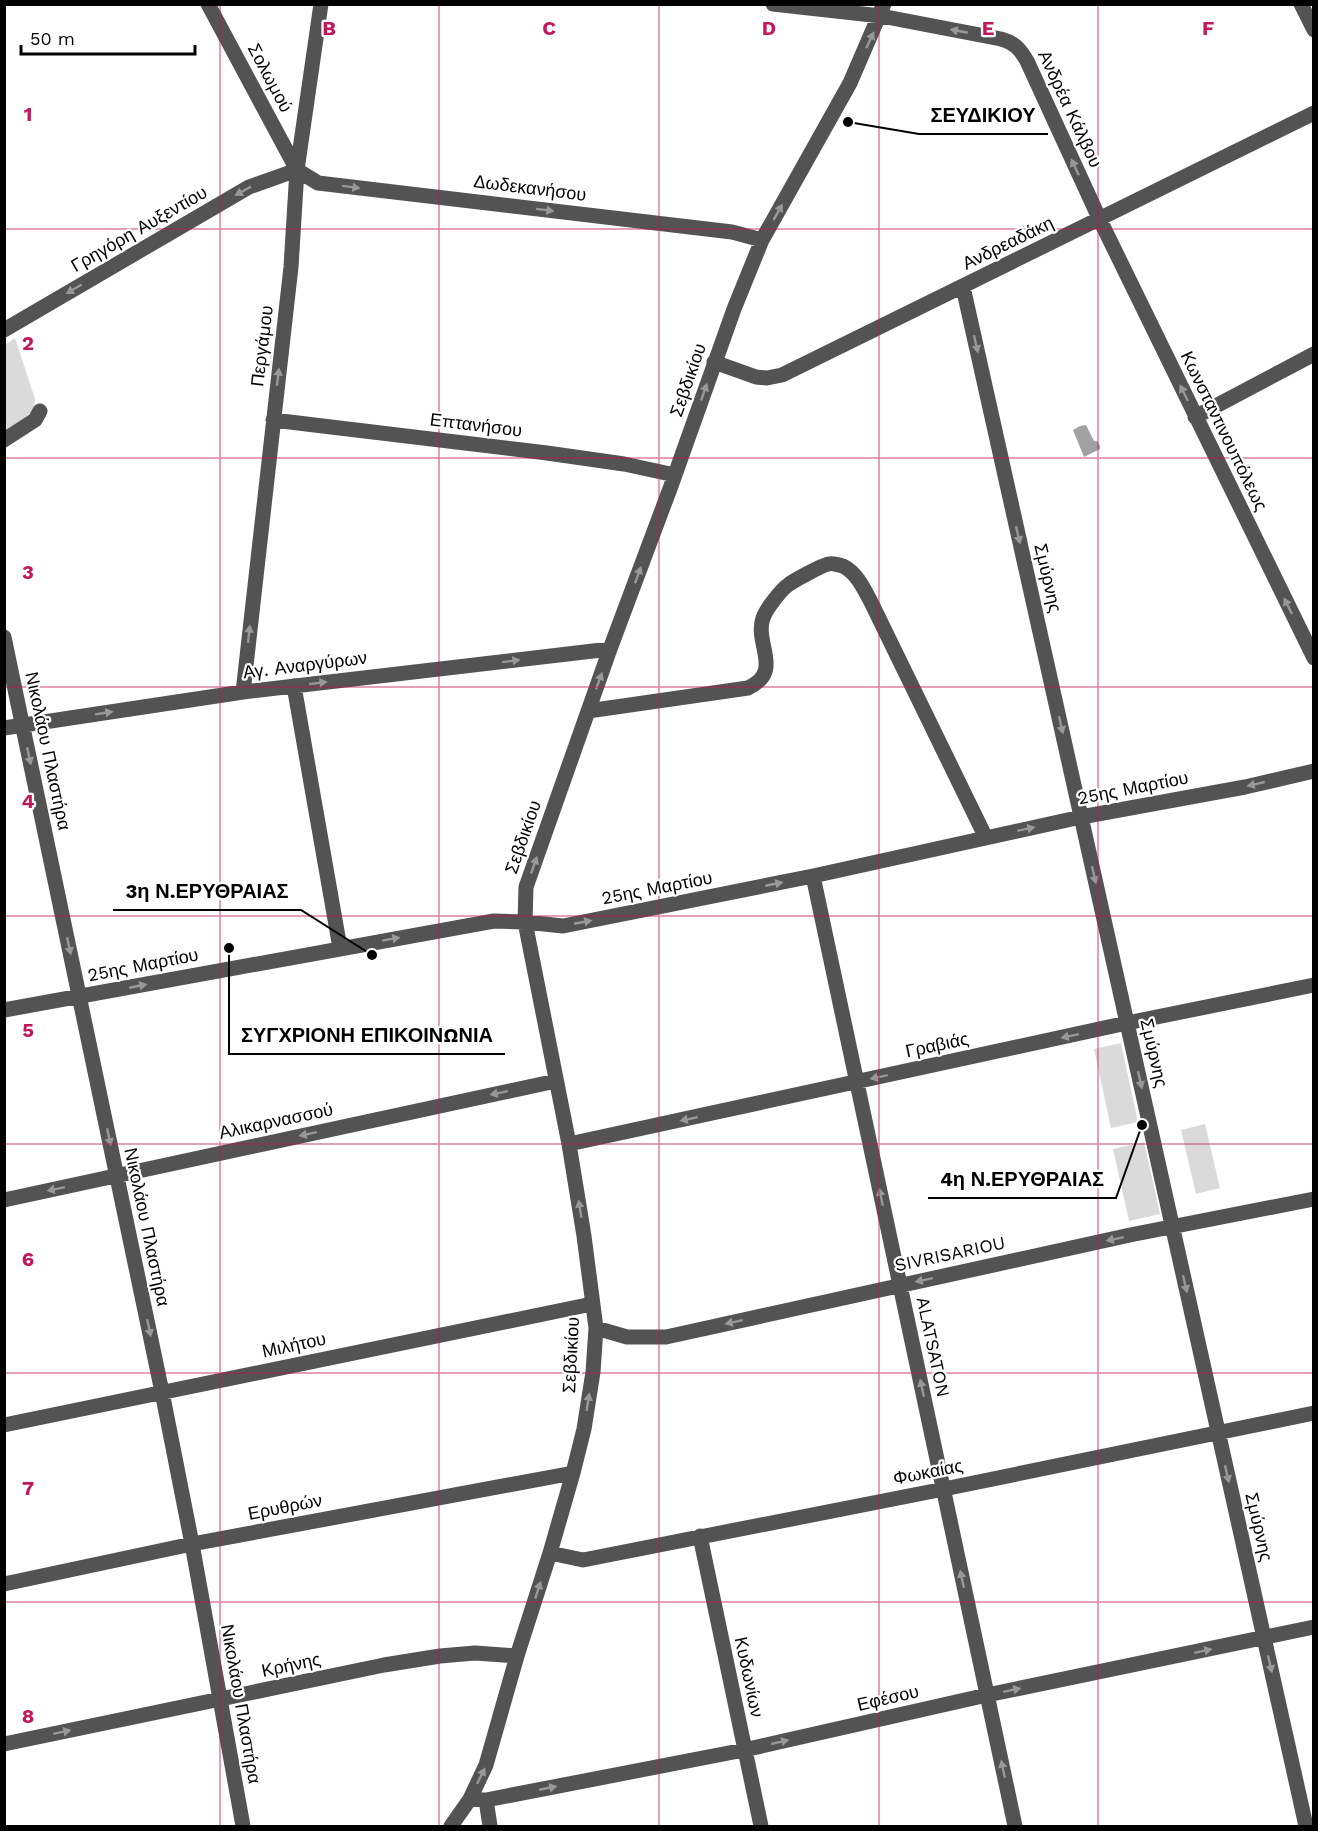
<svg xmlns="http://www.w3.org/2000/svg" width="1318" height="1831" viewBox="0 0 1318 1831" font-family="'Work Sans',sans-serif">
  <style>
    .green { fill: #dadada }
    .water { fill: #a1a1a1 }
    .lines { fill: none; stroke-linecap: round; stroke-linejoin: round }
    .minor { stroke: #535353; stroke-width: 15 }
    .oneway { fill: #989898 }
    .grid { fill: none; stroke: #c2185b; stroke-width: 1.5; stroke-opacity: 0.55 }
    .labels { text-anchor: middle; stroke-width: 4.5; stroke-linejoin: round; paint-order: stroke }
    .street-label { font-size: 18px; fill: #000; stroke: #fff }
    .grid-label { font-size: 20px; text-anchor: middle; font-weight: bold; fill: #c2185b; stroke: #fff; stroke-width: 4.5; stroke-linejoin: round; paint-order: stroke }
    .leader { fill: none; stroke: #000; stroke-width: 2 }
    .callout-dot { fill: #000; stroke: #fff; stroke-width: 2 }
    .callout-label { font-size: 20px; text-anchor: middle; font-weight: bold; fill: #000; stroke: #fff; stroke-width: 4.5; stroke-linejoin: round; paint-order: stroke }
  </style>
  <rect width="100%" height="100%" fill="#fff"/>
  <path class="green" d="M15,338l20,61c0,17 -18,25 -30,33v-87z
    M1121,1043l17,79 -27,6 -17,-79z
    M1205,1124l15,64 -24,6 -15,-64z
    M1144,1142l16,72 -31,7 -16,-72z"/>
  <path class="water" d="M1086,425l8,16h3l3,5v3l-16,8 -11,-27 7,-4z"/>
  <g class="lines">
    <path class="minor" d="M208,4l89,166 21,13 414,49 30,8
      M773,4l108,12 120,23c14,4 19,10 26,22l73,159 214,438
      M1301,4l13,26
      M963,287l343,1539
      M4,330l245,-143 48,-17
      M714,362l42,15 11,1 15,-3 532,-262
      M1195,417l119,-63
      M273,420l274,33 77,11 51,11
      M4,440l31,-20 5,-9
      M4,637l158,755 30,152 51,282
      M294,686l46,262
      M243,692l48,-425 6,-97 24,-166
      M588,711l160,-23c36,-17 6,-44 15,-70 3,-9 18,-28 25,-33 5,-4 36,-21 41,-21 3,-1 11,1 14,2 14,7 21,23 28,36l115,236
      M4,728l239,-36 367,-43
      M813,876l202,950
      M4,1010l490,-89 31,1 38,4 250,-50 268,-59 164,-30 69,-16
      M569,1144l558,-121 187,-38
      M4,1200l552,-119
      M596,1328l31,9h39l464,-102 184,-36
      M4,1425l588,-121
      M700,1536l61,290
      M550,1553l33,7 361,-71 370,-76
      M4,1584l188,-40 381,-71
      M4,1744l380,-79 56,-9 35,-3 42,3
      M470,1799l16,1 258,-50 243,-55 327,-68
      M486,1800l4,26
      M451,1826l19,-27 16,-34 31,-109 33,-103 23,-80 11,-44 9,-57 3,-44 -12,-92 -15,-92 -44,-222 1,-35 84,-238 61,-163 63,-177 28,-69 88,-157 34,-79"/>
  </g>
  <defs><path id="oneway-solid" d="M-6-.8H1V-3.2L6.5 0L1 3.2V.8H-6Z" transform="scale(1.5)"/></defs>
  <g class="oneway">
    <use href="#oneway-solid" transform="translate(959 31) rotate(-169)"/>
    <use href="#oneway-solid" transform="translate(870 40) rotate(-65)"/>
    <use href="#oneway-solid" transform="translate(1075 167) rotate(-115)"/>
    <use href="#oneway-solid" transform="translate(351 187) rotate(7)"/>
    <use href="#oneway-solid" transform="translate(243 191) rotate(151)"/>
    <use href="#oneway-solid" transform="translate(545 210) rotate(7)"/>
    <use href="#oneway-solid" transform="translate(778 212) rotate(-61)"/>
    <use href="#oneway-solid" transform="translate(74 289) rotate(150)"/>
    <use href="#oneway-solid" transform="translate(976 344) rotate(77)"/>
    <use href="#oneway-solid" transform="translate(278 377) rotate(-83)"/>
    <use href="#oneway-solid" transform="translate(704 392) rotate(-71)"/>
    <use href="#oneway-solid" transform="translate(1184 393) rotate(-116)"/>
    <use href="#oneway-solid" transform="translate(1018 535) rotate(77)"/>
    <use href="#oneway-solid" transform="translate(638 575) rotate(-70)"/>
    <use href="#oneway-solid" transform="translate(1288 606) rotate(-116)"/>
    <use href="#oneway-solid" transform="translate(249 634) rotate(-84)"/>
    <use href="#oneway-solid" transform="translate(511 661) rotate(-7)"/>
    <use href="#oneway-solid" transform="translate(599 681) rotate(-70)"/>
    <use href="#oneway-solid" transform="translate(318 683) rotate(-7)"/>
    <use href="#oneway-solid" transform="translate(104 713) rotate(-9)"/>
    <use href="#oneway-solid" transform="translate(1061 725) rotate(77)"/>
    <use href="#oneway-solid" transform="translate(29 756) rotate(78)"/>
    <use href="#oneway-solid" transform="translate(1256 784) rotate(167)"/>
    <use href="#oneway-solid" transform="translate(1026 829) rotate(-12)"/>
    <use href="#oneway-solid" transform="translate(534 865) rotate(-71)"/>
    <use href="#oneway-solid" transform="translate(1094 875) rotate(77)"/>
    <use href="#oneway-solid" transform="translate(774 884) rotate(-11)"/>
    <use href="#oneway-solid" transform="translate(583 922) rotate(-11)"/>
    <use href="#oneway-solid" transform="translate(391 939) rotate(-10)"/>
    <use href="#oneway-solid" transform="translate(69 946) rotate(78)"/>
    <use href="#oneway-solid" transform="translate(138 986) rotate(-11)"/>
    <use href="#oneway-solid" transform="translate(1070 1036) rotate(168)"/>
    <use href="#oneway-solid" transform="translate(879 1077) rotate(168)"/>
    <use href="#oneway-solid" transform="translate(1140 1080) rotate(77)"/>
    <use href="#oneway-solid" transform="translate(499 1093) rotate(168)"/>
    <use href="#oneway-solid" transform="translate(689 1119) rotate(168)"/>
    <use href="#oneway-solid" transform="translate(308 1134) rotate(168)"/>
    <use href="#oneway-solid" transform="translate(109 1137) rotate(78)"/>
    <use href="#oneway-solid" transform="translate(56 1189) rotate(168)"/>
    <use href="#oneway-solid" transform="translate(881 1197) rotate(-102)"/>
    <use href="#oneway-solid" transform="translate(580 1209) rotate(-99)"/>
    <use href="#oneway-solid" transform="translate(1115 1239) rotate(168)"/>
    <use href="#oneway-solid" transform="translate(924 1280) rotate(168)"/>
    <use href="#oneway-solid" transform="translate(1185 1284) rotate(77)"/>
    <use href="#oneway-solid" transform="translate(734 1322) rotate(168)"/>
    <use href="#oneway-solid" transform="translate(149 1328) rotate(78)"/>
    <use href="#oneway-solid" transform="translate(922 1388) rotate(-102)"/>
    <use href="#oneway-solid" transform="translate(588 1402) rotate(-81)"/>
    <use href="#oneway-solid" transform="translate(1227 1474) rotate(77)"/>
    <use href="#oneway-solid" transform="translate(962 1579) rotate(-102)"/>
    <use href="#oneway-solid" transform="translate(538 1590) rotate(-72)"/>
    <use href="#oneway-solid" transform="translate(1203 1651) rotate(-12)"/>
    <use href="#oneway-solid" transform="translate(1270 1664) rotate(77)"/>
    <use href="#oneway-solid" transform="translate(1012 1690) rotate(-12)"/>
    <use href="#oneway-solid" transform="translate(62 1732) rotate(-12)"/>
    <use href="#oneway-solid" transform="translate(780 1742) rotate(-13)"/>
    <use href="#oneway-solid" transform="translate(1003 1769) rotate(-102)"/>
    <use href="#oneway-solid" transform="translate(481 1776) rotate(-64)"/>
    <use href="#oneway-solid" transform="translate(548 1788) rotate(-11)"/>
  </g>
  <path class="grid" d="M220,4v1822M439,4v1822M659,4v1822M879,4v1822M1098,4v1822M4,229h1310M4,458h1310M4,687h1310M4,916h1310M4,1144h1310M4,1373h1310M4,1602h1310"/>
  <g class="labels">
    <g class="street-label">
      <text transform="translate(270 78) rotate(62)" y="6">Σολωμού</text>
      <text transform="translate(1070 109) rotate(65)" y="6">Ανδρέα Κάλβου</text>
      <text transform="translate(530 188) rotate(7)" y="6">Δωδεκανήσου</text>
      <text transform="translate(139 229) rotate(-30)" y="6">Γρηγόρη Αυξεντίου</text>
      <text transform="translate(1008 243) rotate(-26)" y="6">Ανδρεαδάκη</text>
      <text transform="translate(262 346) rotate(-83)" y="6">Περγάμου</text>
      <text transform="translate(688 380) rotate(-71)" y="6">Σεβδικίου</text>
      <text transform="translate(476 425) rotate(7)" y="6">Επτανήσου</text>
      <text transform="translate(1224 431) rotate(64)" y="6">Κωνσταντινουπόλεως</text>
      <text transform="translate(1048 578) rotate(77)" y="6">Σμύρνης</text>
      <text transform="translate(305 665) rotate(-7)" y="6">Αγ. Αναργύρων</text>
      <text transform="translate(48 751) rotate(78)" y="6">Νικολάου Πλαστήρα</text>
      <text transform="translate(1133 788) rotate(-11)" y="6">25ης Μαρτίου</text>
      <text transform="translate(523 837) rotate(-71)" y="6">Σεβδικίου</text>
      <text transform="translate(657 888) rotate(-11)" y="6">25ης Μαρτίου</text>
      <text transform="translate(143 965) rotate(-11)" y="6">25ης Μαρτίου</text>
      <text transform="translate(937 1045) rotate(-12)" y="6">Γραβιάς</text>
      <text transform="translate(1154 1053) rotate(77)" y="6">Σμύρνης</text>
      <text transform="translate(276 1121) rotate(-12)" y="6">Αλικαρνασσού</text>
      <text transform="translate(147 1227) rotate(78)" y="6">Νικολάου Πλαστήρα</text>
      <text transform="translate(950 1254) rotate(-12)" y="6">SIVRISARIOU</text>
      <text transform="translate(294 1345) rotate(-12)" y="6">Μιλήτου</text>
      <text transform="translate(933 1347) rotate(78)" y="6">ALATSATON</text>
      <text transform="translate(571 1355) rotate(-87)" y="6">Σεβδικίου</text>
      <text transform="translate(928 1472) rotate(-11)" y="6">Φωκαίας</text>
      <text transform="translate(285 1507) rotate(-11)" y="6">Ερυθρών</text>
      <text transform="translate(1259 1527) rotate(77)" y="6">Σμύρνης</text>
      <text transform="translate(291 1665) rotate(-12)" y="6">Κρήνης</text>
      <text transform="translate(749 1677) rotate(78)" y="6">Κυδωνίων</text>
      <text transform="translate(888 1698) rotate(-13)" y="6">Εφέσου</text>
      <text transform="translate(241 1704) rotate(80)" y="6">Νικολάου Πλαστήρα</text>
    </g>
  </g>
  <g class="grid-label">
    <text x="329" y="35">B</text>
    <text x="549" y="35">C</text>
    <text x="769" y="35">D</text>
    <text x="988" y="35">E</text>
    <text x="1208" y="35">F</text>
    <text x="28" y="121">1</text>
    <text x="28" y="350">2</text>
    <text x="28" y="579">3</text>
    <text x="28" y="808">4</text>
    <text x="28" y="1037">5</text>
    <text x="28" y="1266">6</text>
    <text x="28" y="1495">7</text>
    <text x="28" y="1723">8</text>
  </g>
  <path class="leader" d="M848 122L919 134H1048M372 955L301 910H113M229 948L229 1054H505M1142 1125L1116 1198H928"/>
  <g class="callout-dot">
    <circle cx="848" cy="122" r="6"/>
    <circle cx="372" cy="955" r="6"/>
    <circle cx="229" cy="948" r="6"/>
    <circle cx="1142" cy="1125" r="6"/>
  </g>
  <g class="callout-label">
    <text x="983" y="122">ΣΕΥΔΙΚΙΟΥ</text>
    <text x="207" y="898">3η Ν.ΕΡΥΘΡΑΙΑΣ</text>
    <text x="367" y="1042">ΣΥΓΧΡΙΟΝΗ ΕΠΙΚΟΙΝΩΝΙΑ</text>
    <text x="1022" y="1186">4η Ν.ΕΡΥΘΡΑΙΑΣ</text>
  </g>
  <rect width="1318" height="1831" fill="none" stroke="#000000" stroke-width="12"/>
  <path d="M21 45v9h174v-9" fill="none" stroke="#000000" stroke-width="3"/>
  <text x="30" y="45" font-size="18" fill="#000000" stroke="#ffffff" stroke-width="4.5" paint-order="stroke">50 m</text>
</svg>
